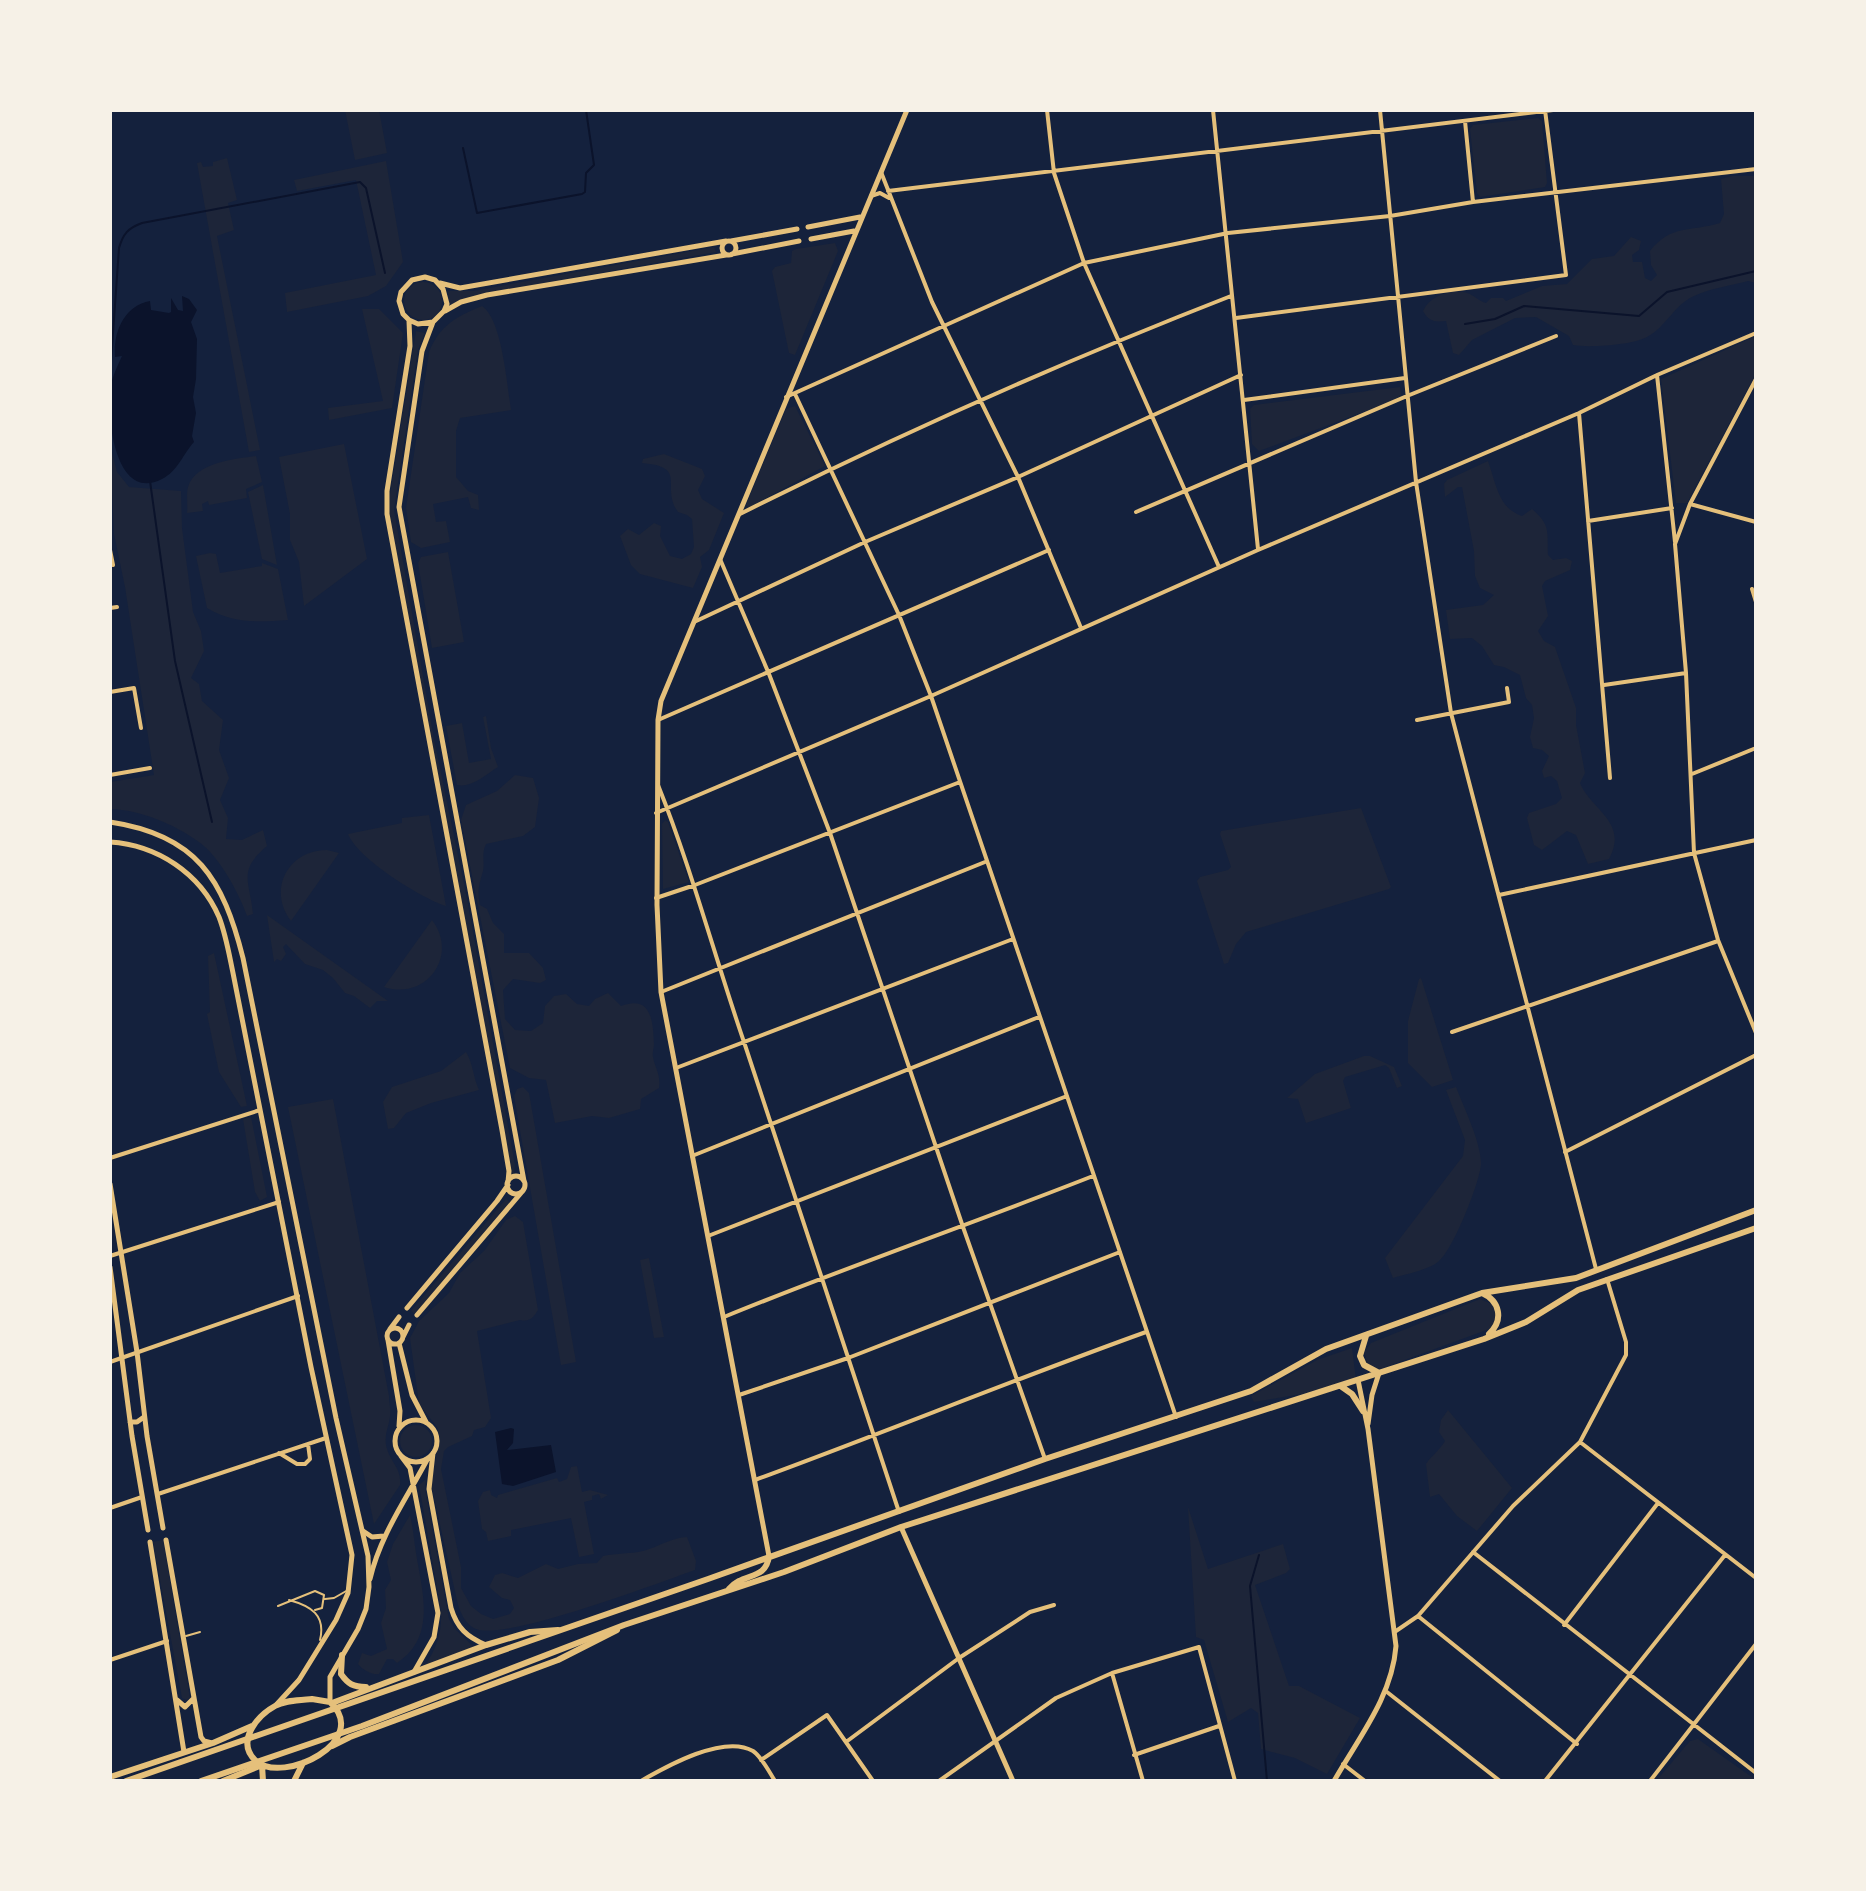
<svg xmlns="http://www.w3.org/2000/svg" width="1866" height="1891" viewBox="0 0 1866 1891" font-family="Manrope,sans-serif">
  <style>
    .green { fill: #1d2539 }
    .water { fill: #0b132b }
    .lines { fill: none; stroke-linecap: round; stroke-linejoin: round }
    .stream { stroke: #0b132b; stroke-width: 2 }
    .service { stroke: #e5c07b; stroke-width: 2 }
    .minor { stroke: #e5c07b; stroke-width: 4 }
    .tertiary { stroke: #e5c07b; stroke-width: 5 }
    .secondary { stroke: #e5c07b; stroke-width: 5 }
    .primary { stroke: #e5c07b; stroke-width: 6 }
    .trunk { stroke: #e5c07b; stroke-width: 6 }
  </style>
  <rect width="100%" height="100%" fill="#14213d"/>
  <path class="green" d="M345,110h34l8,43 -32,7z
    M1538,118l4,3 5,62 -2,4 -65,10 -3,-4 -7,-64 3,-4z
    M227,158l10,42 -9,3 6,27 -17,6 43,214 -11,2 -52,-289 4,-1 2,5 10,-1v-4z
    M386,161l17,101 -17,24 -18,10 -81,16 -2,-19 91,-18 -20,-95 -59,11 -3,-11z
    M1732,176h24v107l-8,-2c-18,5 -37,7 -54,15 -20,9 -28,31 -47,41 -14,8 -58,11 -74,8l-4,-9 -33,-19 -21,1 -43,22 -13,15 -6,-2 -7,-32c-11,1 -17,1 -23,-10 6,-14 24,-21 40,-19 8,0 15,9 23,11l5,-5h12l3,3 36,-15 25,-2 25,-25 22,-3 17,-19 10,4 -2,9 -7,5 1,7h9l3,16 6,3 6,-6 -6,-10 -1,-14c21,-27 41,-19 70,-28l4,-9 -3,-35z
    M835,243l3,8 -43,104 -6,-2 -17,-82 3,-4 16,-4 1,-12 4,-2z
    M714,247l2,5 -238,43 -29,10 -1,-14h25z
    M404 301a19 19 0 1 1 38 0a19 19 0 1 1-38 0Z
    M482,306c20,13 25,79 29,104l-51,8 -4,13v46l12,14 10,4 1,15 -8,-2 -3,-11 -35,7 3,18 10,-1 4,21 -29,6 -10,-6 -5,-34 23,-156c11,-27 27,-35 53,-46z
    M362,309h17l24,24 -11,75 -63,12 -1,-12 55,-7z
    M416,331l9,2 -7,17 -24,160 40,229 33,160 48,266 -1,9h-3l-122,-656 1,-24z
    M1756,336v37l-69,130h-11l-15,-124z
    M1400,387l1,8 -8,6 -134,50 -7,-7 -2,-35 4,-4z
    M795,406l30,60 -77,42 -2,-3 40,-96z
    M344,444l23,115 -63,47 -5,-44 -9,-22v-26l-11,-57z
    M110,445l7,27 12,15 52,4 1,37 11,84 8,19 3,20 -13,27 8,6 3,17 21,19 -4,30 10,28 -9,22 8,18 -2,21 16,1 21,-10 4,16c-30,25 -17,35 -14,68l-6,2c-8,-23 -28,-60 -48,-74 -25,-18 -58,-32 -89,-33v-27l44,-7 -29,-188 -11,-53z
    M664,454l38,15 3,7 -7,14 4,9 22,14 -15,37 -9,7 2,10 -9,21 -53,-14 -9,-9 -11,-29 8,-7 11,6 15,-12 7,3 -1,10 10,20 12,3 9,-5 3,-7 -2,-28 -5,-4 -9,-3c-18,-26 11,-45 -36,-49l1,-4z
    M256,456l6,26 -16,7 1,9 -38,7 -1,-4 -6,3 1,7 -16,2c1,-8 -1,-18 1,-26 8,-25 47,-28 68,-31z
    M1488,461c8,22 10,47 34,55l10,-7c19,16 15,23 16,46l5,5 13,-2 6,3 -2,9 -25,11 -3,5 6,30 -10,15 6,10 11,6 21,61v17l9,48 -5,10c11,27 49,39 29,76l-21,5 -12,-29 -9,-4 -25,19 -8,-5 -7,-27 2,-5 27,-9 6,-6 -5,-17 -6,-5 -7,2 -2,-7 7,-15 -7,-6 -9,-2 -3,-11 4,-19 -2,-13 -6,-7 -6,-23 -16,-8 -10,-2 -12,-19 -10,-8 -22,1 -4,-29 37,-5 11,-10 -14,-7 -5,-12 -1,-25 -12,-64h-4l-13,10 -1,-13 3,-4z
    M263,485l14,80 -15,-6 -14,-67z
    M448,552l16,90 -32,6 -14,-85 3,-6z
    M210,553l6,1 4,19 42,-7v-3l16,6 10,51c-30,2 -54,4 -81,-12l-11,-52z
    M486,716l5,32 7,19c-13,8 -26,21 -41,18l-11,-59 16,-3 7,40 22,-4 -8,-42z
    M515,775l18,3 6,20 -4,29 -12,9 -37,8c-5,10 -1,18 -3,27 -4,14 -6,20 -3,34l7,4 6,14 11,11v19h25l14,15 3,12 -6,3 -27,-4 -10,11 2,29 10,11 16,1 12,-8 2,-17 9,-10 12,-2 11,10 12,2 6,-7 13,-6 13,13c30,-11 32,14 33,38 0,4 -2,8 -1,13 2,11 8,18 6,31l-18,11 -1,10 -31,9 -17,-2 -37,7 -9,-43 -17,-2 -19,-10 -49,-248 5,-15 31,-14z
    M1361,808l30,79 -2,2 -143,43 -10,12 -8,19 -4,1 -27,-83 3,-4 28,-7 3,-3 -11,-33 1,-3z
    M429,815l17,91c-25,-8 -88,-47 -98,-72l54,-11v-5z
    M665,820l3,2 21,60 -26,7 -1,-65z
    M327,850l12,3 -48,68c-24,-31 -3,-71 36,-71z
    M267,915l121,86h-11l-7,7 -16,-12 -9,-3 -12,-15 -10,-8 -18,-6 -19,-20 -3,3 3,7 -5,7 -4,-2 -3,3z
    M432,920c27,35 -5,81 -48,67z
    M214,953l33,153 -6,1 -22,-35 -12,-58 3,-2 -2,-56z
    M1421,978l32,102 -21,7 -24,-24v-42l11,-42z
    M466,1052c7,11 7,25 13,38l-48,13 -25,10 -12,15 -6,1 -5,-27 9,-15 49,-16z
    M1364,1056h6l24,11 8,19 -5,2 -8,-20 -4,-3 -40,12 -2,4 8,27 -45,15 -8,-24 -11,-1 28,-24z
    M523,1087l6,6 47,269 -15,3 -47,-269 3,-7z
    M1456,1087c8,21 25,55 25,77 -1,18 -28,86 -42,97 -10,9 -33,13 -46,17l-8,-20 78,-102 2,-16 -19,-50z
    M333,1099l56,297c0,6 2,14 1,20 -1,11 -7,20 -3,33 4,14 15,20 13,36l-26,39 -86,-417z
    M251,1117l16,80 -7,4 -5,-9 -12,-73z
    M506,1199l4,3 -95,112 -4,-3z
    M515,1216l8,6 15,88c-5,8 -8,12 -18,10l-43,11 14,87 -6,9 -11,3 -2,6 -24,11 -4,4 -3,18 20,98v21l10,18 10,8 12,5 17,-5 4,-6 -4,-8 -8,-2 -13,-11 6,-12 7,-2 16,5 28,-14 12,5 20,-5 19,-1 6,-7c13,-3 27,-2 40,-5 15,-4 30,-14 44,-14l9,24 -1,9c-37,13 -189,71 -219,59 -10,-4 -15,-15 -18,-24l-27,-121 9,-48 -3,-9 -18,-23 -9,-66 9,-17 30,-28 11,-20 24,-22 22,-31z
    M649,1258l15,79 -10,1 -14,-78z
    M1480,1299l12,5 5,12 -5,12 -112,41 -12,-3 -4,-14 7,-9z
    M1352,1348l4,32 -54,14 -48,8 -3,-6 66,-36z
    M1448,1410l64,78 -35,43 -20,-15 -18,-22 -9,3 -4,-33c6,-9 13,-13 19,-23l-6,-9 2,-12z
    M400 1441a16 16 0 1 1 32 0a16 16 0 1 1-32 0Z
    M577,1466l5,26 8,-2 18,5 -7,4 -2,-5 -7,2v4l-8,2 10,52 -15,3 -8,-39 -60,12v6l-23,5 -2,-9 -4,-3 -4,-28 5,-9 7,-2 1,5 6,3 1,-3 59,-17 2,4 8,-3 4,-12z
    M426,1479l-1,10 24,130 6,10 19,18 -49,19c12,-19 17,-33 16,-55l-22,-126z
    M1188,1507l20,62 75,-25 7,25 -4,4 -31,12 34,101h10l61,32 -33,56 -32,-16 -34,-9 -3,-36 -7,-5 -23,14 -24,-82 -8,-3z
    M410,1515c3,12 4,25 6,38 6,38 21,84 -19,110l-4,-4h-6l-8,15c-8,1 -16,-4 -21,-10l4,-11 9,3 16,-7 -6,-26 5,-15 -1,-18 6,-10 -4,-18 6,-18z
    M163,1540l27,158 -3,2 -5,-2 -29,-156z
    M1698,1739l58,41v1h-100l34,-40z"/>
  <path class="water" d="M182,296l7,3 8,11 -6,12 6,17 -1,40 -3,18 3,16 -4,23 2,6c-11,12 -16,29 -32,37 -46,24 -55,-59 -52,-88 1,-12 7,-24 12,-35l-7,1c-2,-25 9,-51 35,-56l1,9 18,3 2,-1v-14l7,12 5,1z
    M511,1428l3,1 -1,14 -6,7 44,-5 5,27 -43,14 -11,-2 -7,-52z"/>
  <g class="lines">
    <path class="stream" d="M463,148l14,65 105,-19 3,-2 1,-19 8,-8 -8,-55
      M110,263v1
      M1465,324l30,-5 29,-13 115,10 28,-24 89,-21
      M110,376l9,-128c4,-14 9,-20 23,-25l218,-41 6,6 19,85
      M150,481l25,180 37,161
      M1259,1555l-9,31 17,195"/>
    <path class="service" d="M325,1599l9,-1 14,-8
      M289,1600c22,6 37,15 31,40
      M278,1606l37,-15 9,4 -2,13 -7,2
      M186,1636l14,-4"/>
    <path class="minor" d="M1047,110l7,63 30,90 135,304
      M1213,110l45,439
      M1380,110l36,372 35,231 145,556
      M1465,121l8,81
      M881,172l51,130 86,175 63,151
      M888,191l665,-81
      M871,196l9,-3 9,5
      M1236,318l330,-43 -21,-165
      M1657,375l18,167
      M1756,379l-66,125 -15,40 11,129 8,180 24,87 38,93
      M795,394l104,221 32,81 245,721
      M786,397l298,-134 144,-30 162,-17 83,-14 283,-33
      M1244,400l161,-22
      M1579,413l31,365
      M1690,504l66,18
      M1136,512l271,-116 149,-60
      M740,514c160,-80 324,-153 491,-218
      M1588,521l84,-13
      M110,550l3,15
      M720,559l49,115 61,159 133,394 82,232
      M1752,589l4,13
      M110,608l7,-1
      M694,622l171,-80 153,-65 223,-102
      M1604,685l82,-12
      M110,692l24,-4 7,40
      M658,720l391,-170
      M1417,720l92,-18 -2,-14
      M1692,774l64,-26
      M110,775l40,-7
      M658,785c34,85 57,173 87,260 52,155 102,311 154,467
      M656,813l275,-117 327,-146 321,-137 78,-38 99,-42
      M1499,895l257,-55
      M656,898l39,-13 265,-103
      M661,992l324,-130
      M1452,1032l266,-91
      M676,1068l337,-129
      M1565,1152l191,-97
      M692,1156l347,-139
      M110,1158l150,-48
      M708,1236l359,-140
      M110,1256l169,-54
      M724,1317c122,-50 247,-93 369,-141
      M110,1362l188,-66
      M739,1395l109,-37 272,-106
      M1580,1442l176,136
      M279,1453l18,11h8l5,-5 -2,-15
      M755,1480c131,-48 260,-101 391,-148
      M158,1494l168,-56
      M110,1508l32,-11
      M1473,1552l283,221
      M1418,1616l159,128
      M1564,1625l94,-122
      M1396,1631l22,-15 95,-110 67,-64 46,-87v-13l-19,-63
      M110,1660l57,-19
      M1112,1673l31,108
      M1387,1692l113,89
      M846,1742l113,-84 71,-46 24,-7
      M1134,1755l85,-29
      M761,1760l66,-45 46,66
      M1343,1764l22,17
      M641,1781c26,-15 83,-47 112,-30 9,6 16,21 22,30
      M939,1781l117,-83 56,-25 87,-26 36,134
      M1545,1781l180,-226
      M1650,1781l106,-137"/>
    <path class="tertiary" d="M808,227l52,-10
      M811,239l43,-8
      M722 248a7 7 0 1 1 14 0a7 7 0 1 1-14 0Z
      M731,241l66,-12
      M732,254l67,-13
      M440,283l20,5 266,-47
      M445,311l16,-9 26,-7 239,-40
      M409,321l1,25 -23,145v23l115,616 7,41 -1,11
      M433,322l-15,2 -9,-4 -6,-6 -4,-13 2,-9 11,-12 13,-3 10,3 8,9 4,15 -3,7 -11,11 -11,29 -23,156 125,674
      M507 1185a9 9 0 1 1 18 0a9 9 0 1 1-18 0Z
      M110,1184l27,168 10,84 16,92
      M110,1267l22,169 16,94
      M407,1308l90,-107 11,-16
      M417,1315l104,-122
      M387 1336a8 8 0 1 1 16 0a8 8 0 1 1-16 0Z
      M390,1329l9,-12
      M403,1337l6,-12
      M388,1340l12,71 -1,15
      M399,1343l13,52 14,27
      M395 1441a21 21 0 1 1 42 0a21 21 0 1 1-42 0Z
      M130,1422h7l7,-5
      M433,1453l-4,36 22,119c6,20 16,29 35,37
      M401,1456l9,12 28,145 -4,24 -20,35
      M901,1527l112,254
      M363,1531l9,6 12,-1
      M166,1540l35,197 3,4 8,2
      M150,1542l34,210
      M769,1556l-108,-564 -4,-87 1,-185 3,-19 246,-591
      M370,1579c10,-44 37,-81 58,-121
      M177,1700l8,7 9,-9"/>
    <path class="secondary" d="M110,822c87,13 113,57 133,136l93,460 32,138 1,31 -3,22 -8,20 -28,48v25
      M110,842c47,3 90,31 109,75 7,18 10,37 14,56l78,394 41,188 -4,38 -12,27 -37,60 -22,24
      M1368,1424l4,-29 7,-22
      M1334,1781c25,-44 58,-84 62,-135l-28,-217 -10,-49"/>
    <path class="primary" d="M342,1655l-1,19c7,10 12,13 25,13
      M312,1699l18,3c42,39 -47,83 -74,59 -21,-19 1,-45 19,-55 11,-6 25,-6 37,-7z
      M332,1703l154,-58 44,-13 28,-2
      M332,1746l18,-9 208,-77 59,-30
      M262,1765l1,16
      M110,1777l103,-34 39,-17
      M223,1781l39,-16
      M294,1781l9,-18"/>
    <path class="trunk" d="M1482,1293c18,8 22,27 7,41
      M1366,1336l-6,20 4,9 15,8
      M1342,1387l10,7 11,17
      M729,1589c14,-17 37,-8 40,-33
      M126,1781l582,-202 337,-120 206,-68 75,-42 156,-56 94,-15 180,-68
      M201,1781l161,-55 262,-101 160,-53 117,-45 583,-188 42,-17 52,-32 178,-62"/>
  </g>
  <rect width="1866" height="1891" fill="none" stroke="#f6f1e7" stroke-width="224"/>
</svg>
